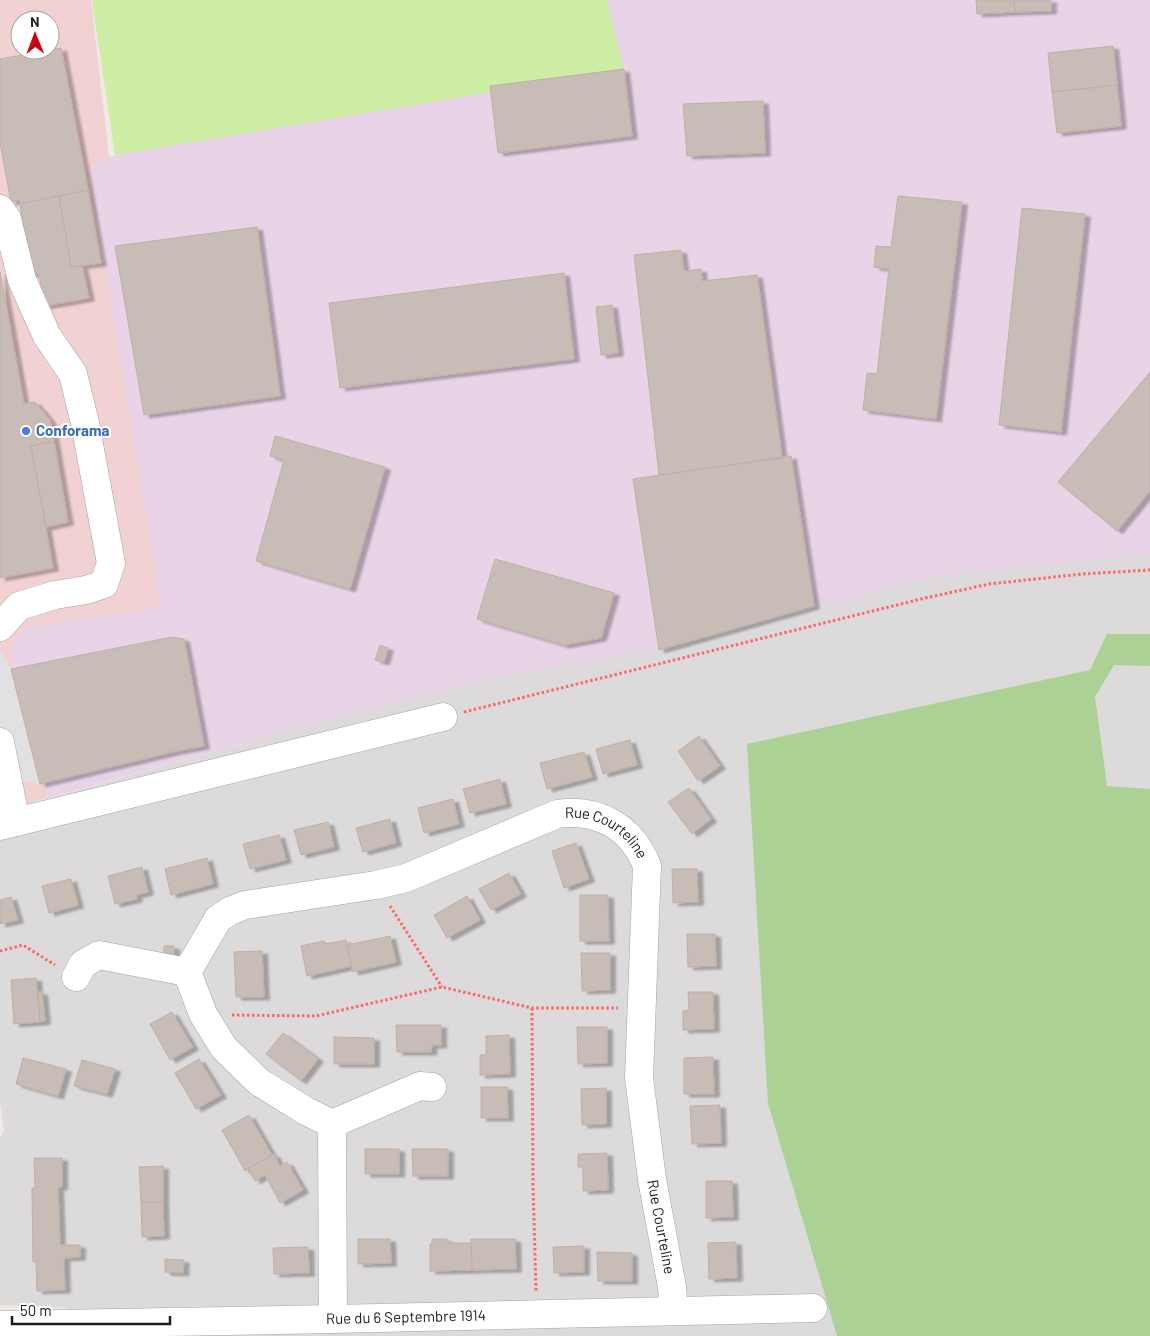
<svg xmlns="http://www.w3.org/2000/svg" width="1150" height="1336" viewBox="0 0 1150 1336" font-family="Barlow,sans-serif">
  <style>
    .residential { fill: #dcdada }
    .commercial { fill: #f1d1d2; fill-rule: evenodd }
    .industrial { fill: #e9d4e7 }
    .grass { fill: #ceeda5 }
    .forest { fill: #acd195 }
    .parking { fill: #e1e1e1 }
    .building { fill: #c7bcb6; stroke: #c2afa4; filter: url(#shadow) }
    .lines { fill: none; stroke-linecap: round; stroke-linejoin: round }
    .minor-casing { stroke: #a4a4a4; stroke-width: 29 }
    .path { stroke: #ff6764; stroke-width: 3; stroke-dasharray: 2.5 2.5; stroke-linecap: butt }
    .minor { stroke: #fff; stroke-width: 28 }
    .shop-dot { fill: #3f7fe0; stroke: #fff; stroke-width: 2 }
    .labels { text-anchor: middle; stroke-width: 4; stroke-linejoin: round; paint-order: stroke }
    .shop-label { font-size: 15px; font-weight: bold; fill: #366cbe; stroke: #fff; text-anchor: start }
    .street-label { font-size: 15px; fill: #1d1d1d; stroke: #fff }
  </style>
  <defs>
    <filter id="shadow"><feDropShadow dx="5.5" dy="3" stdDeviation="1" flood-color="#0004"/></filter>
  </defs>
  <rect width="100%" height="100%" fill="#efeae3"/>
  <path class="residential" d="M1137,557h13v779h-1079l-3,-28 -68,-3v-167l4,-7 -4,-29v-290l345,-97 129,-33 192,-35 266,-70 160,-17z"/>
  <path class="commercial" d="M0,0h91l70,607 -135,21 -17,21 39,149 -48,14zM20,20h30v30h-30z"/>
  <path class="industrial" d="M607,0h543v557h-13l-45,3 -160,17 -266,70 -192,35 -129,33 -297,83 -39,-149 17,-21 135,-21 -72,-441 26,-11 508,-85z"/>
  <path class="grass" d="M92,0h515l17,70 -509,85z"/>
  <path class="forest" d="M1107,634h43v32l-36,-1 -19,32 12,89 43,3v547h-313l-69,-233 -21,-359 343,-74z"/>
  <path class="parking" d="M0,650l11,19 29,115 -27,-6 -13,25z"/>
  <path class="building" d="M976,0h38l1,12 -38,2z
    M1014,0h37v11l-36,1z
    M1113,46l4,39 -65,7 -4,-39z
    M61,48l27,142 -68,14v-4l-9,2 -11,-59v-84z
    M624,69l8,67 -134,17 -8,-67z
    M1117,85l4,41 -64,7 -5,-41z
    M763,101l2,52 -78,3 -4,-52z
    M88,190l13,73 -30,4 -12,-71z
    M59,196l12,71 11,-1 7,32 -45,8 -5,-33 -8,1 -11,-70z
    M898,196l64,6 -26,217 -73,-9 4,-37 10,1 12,-105 -15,-2 2,-21 15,1z
    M1022,208l63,6 -24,218 -62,-7z
    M257,227l23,169 -136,19 -29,-169z
    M681,250l3,21 17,-2 1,12 55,-6 25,183 -123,17 -25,-220z
    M0,272l24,132 11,-2 15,18 4,21 -23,5 22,122 -53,10z
    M564,273l10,86 -234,29 -11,-85z
    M612,305l6,48 -17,2 -5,-48z
    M1150,372v119l-33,40 -59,-49z
    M275,436l110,31 -35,122 -94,-28 28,-101 -14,-4z
    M54,441l14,81 -22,5 -15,-81z
    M791,456l23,150 -155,44 -26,-171z
    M495,559l119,34 -13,45 -37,7 -87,-26z
    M172,637l12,2 20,107 -27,5 -137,33 -29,-115z
    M380,645l8,3 -4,14 -9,-2z
    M699,736l21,30 -22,15 -20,-30z
    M630,740l7,25 -34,9 -7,-25z
    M584,752l8,25 -45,12 -7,-26z
    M500,779l6,25 -36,9 -7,-24z
    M689,788l22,31 -19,15 -24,-32z
    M453,799l6,25 -35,9 -6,-25z
    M390,819l6,24 -33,9 -7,-24z
    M328,822l6,25 -33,8 -7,-25z
    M279,835l7,25 -36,9 -7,-25z
    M576,843l13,36 -25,9 -12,-37z
    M207,858l6,26 -42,11 -6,-26z
    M142,867l6,25 -12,3 1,4 -22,5 -7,-28z
    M672,869h25l1,33 -25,1z
    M509,873l12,21 -30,16 -12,-21z
    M71,879l7,26 -29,8 -7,-27z
    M580,895h28l1,46h-29z
    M467,896l13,24 -33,18 -13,-23z
    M11,897l7,23 -18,4v-24z
    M687,934h28l1,32 -28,1z
    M390,936l6,26 -43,10 -6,-27z
    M346,940l6,26 -45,10 -6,-30 23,-5 1,3z
    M164,946h10v12h-10z
    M262,951l2,46h-28l-2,-45z
    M581,953h29v37l-28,1z
    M36,978l4,44 -26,2 -3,-44z
    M38,992h4l3,29 -5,1z
    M688,992h25l1,37 -31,1v-19l6,-1z
    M172,1012l21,35 -23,13 -20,-36z
    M396,1025h45v20h-9l-1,7h-34z
    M577,1027h30v36l-29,1z
    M283,1033l35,26 -17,22 -35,-27z
    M509,1035l1,39 -30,1v-20h6v-19z
    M334,1037l40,1v26h-40z
    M713,1057l1,37h-30v-36z
    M23,1058l43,11 -8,27 -42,-12z
    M199,1059l22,36 -25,14 -21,-36z
    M82,1060l33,9 -8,25 -33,-8z
    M481,1087h26l1,31h-27z
    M606,1088v36l-24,1 -1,-36z
    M720,1105l1,38 -29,1 -2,-38z
    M249,1115l23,40 -27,16 -23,-41z
    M365,1149h34v25h-34z
    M412,1149h36v27h-35z
    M607,1153l1,37 -25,1v-24h-5v-13z
    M274,1154l6,12 7,-4 16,28 -23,13 -15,-28 -10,6 -7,-13z
    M34,1158h28v29h-4l2,58h20v12l-16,1 1,32 -28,1 -1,-29h-3l-1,-74h3z
    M163,1166v36h-22l-2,-35z
    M706,1181h26l1,36 -27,1z
    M141,1202h22l1,34 -22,1z
    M358,1239h32l1,24 -33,1z
    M432,1239h15v4h24l1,27 -42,1v-27h2z
    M471,1239h44l1,30 -44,1z
    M736,1242l1,36 -28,1 -1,-36z
    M584,1246v26l-30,1 -1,-26z
    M308,1247l1,26 -35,1 -1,-26z
    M597,1252l35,1v28h-34z
    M165,1259l19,1 -1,13 -18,-1z"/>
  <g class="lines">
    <defs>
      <g id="minor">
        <path d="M0,209l7,10 15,61 25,56 26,38 12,49 26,140 -7,21 -18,6 -31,5 -36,11 -19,21"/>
        <path d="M0,742l16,80"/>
        <path d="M0,826l443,-109"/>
        <path d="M76,977l7,-13 16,-9 88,17"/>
        <path d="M332,1124l88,-38 12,1"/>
        <path id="s1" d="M333,1319l-1,-195 -26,-13 -47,-29 -35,-34 -21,-34 -16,-42 31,-53 12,-8 15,-6 131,-20 30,-7 151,-64c41,-6 75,13 90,52l-8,212 13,101 20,108 2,24"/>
        <path id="s2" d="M0,1325l333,-6 480,-11"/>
      </g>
    </defs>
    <use href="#minor" class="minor-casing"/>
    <path class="path" d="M464,712l457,-113 68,-15 93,-10 68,-4
      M390,906l52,81
      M0,951l23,-6 32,20
      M532,1008l1,176 3,107
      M232,1015l84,1 126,-29 90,21h86"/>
    <use href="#minor" class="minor"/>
  </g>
  <circle class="shop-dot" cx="26" cy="431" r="5"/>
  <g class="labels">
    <g class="shop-label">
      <text x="36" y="436">Conforama</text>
    </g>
    <g class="street-label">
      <text dy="5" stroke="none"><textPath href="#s1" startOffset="888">Rue Courteline</textPath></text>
      <text dy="5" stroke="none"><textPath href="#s1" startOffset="1308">Rue Courteline</textPath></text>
      <text dy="5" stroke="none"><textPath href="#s2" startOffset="406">Rue du 6 Septembre 1914</textPath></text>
    </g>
  </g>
  <g transform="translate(35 35) rotate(359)"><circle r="24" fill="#ffffff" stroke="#a5a5a5"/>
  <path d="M0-4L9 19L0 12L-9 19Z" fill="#cb0011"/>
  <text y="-8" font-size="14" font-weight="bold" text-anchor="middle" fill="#1d1d1d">N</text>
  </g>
  <path d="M12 1316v8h158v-8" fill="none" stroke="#1d1d1d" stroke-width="2.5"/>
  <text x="20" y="1316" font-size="15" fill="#1d1d1d" stroke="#ffffff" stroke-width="4" paint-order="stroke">50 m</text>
</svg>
